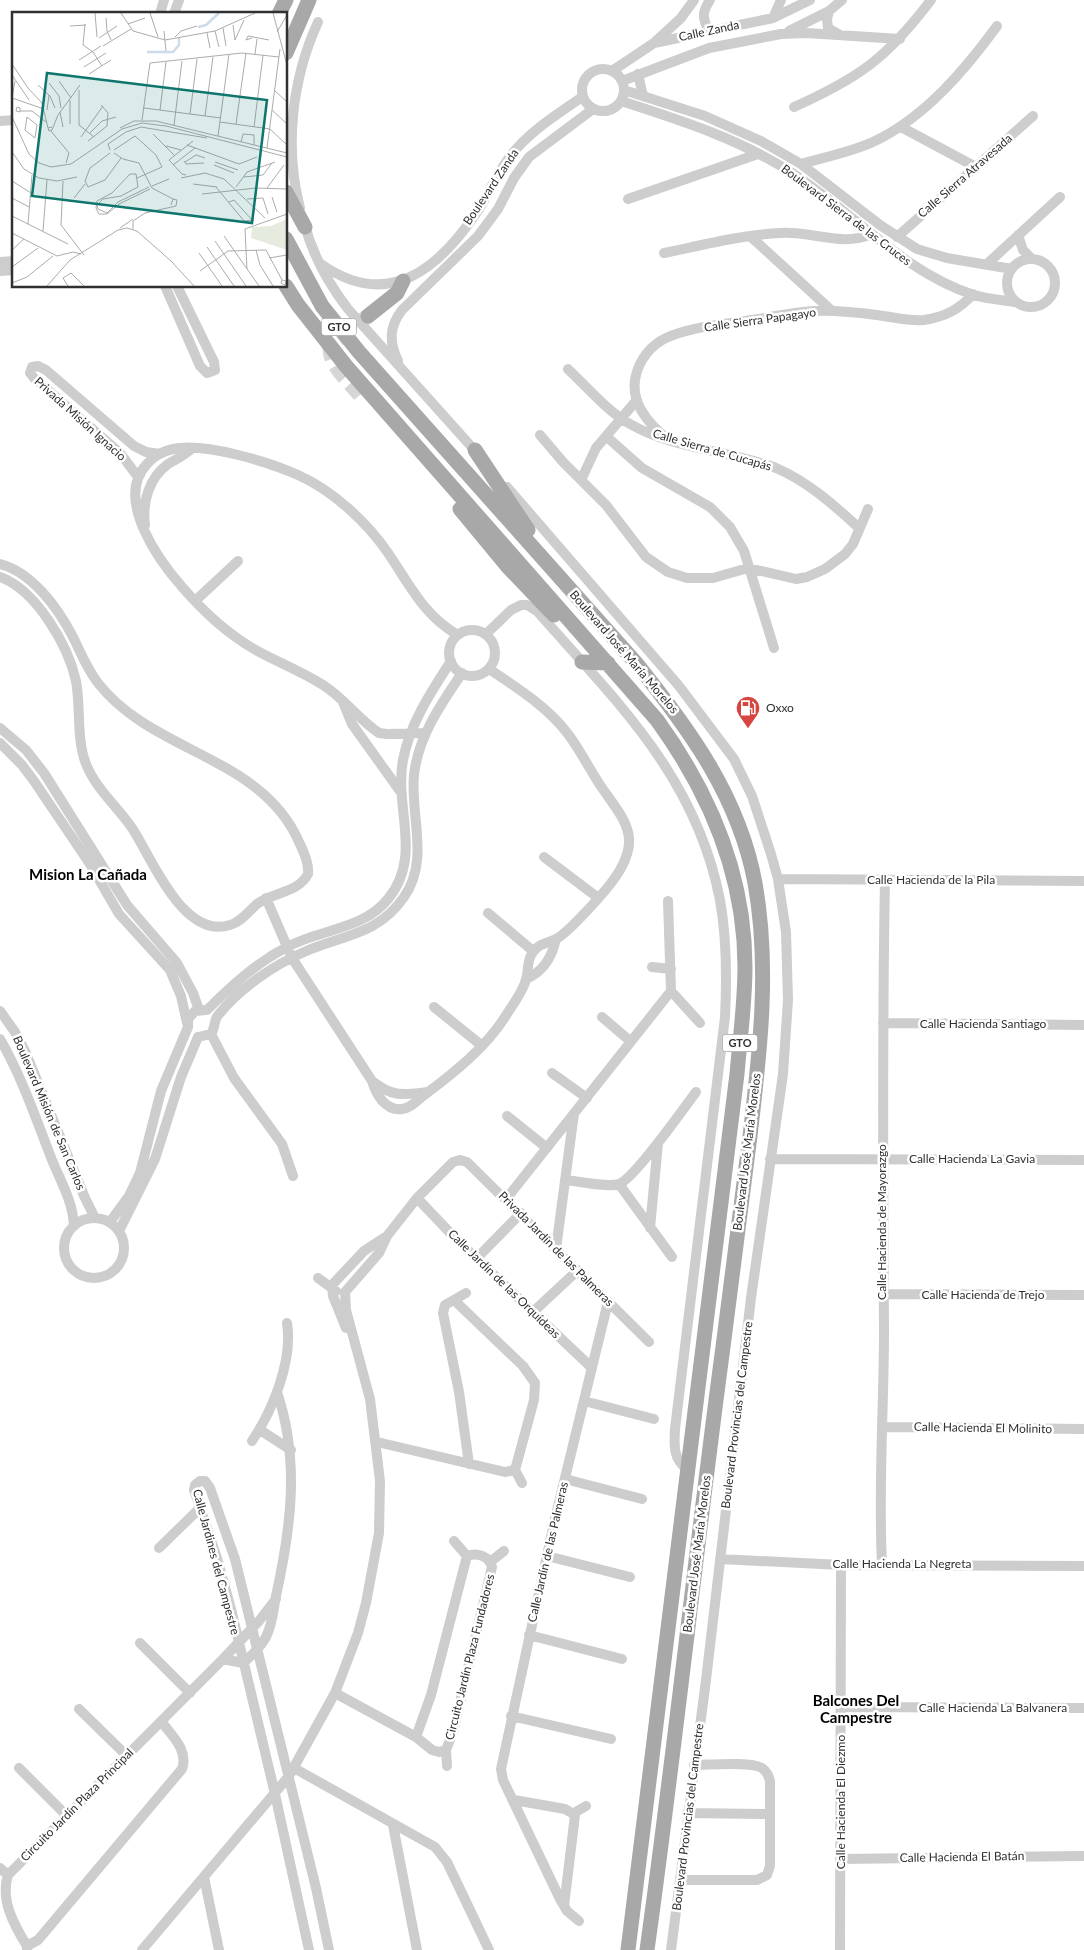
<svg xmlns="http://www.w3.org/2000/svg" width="1084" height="1950" viewBox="0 0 1084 1950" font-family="Lato,sans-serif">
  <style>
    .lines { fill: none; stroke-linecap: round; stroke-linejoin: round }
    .primary-tunnel { stroke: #d6d6d6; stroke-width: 15; stroke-dasharray: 15 8; stroke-linecap: butt }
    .street { stroke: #cdcdcd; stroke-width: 10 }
    .primary { stroke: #a8a8a8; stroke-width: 15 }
    .labels { text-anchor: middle; stroke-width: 5; stroke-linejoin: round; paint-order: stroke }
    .shield { fill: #fff; stroke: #6e6e6e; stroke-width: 1 }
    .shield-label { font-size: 11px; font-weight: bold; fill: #303030 }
    .street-label { font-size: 12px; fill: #303030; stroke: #fff }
    .poi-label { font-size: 12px; fill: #303030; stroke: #fff; text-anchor: start }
    .quarter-label { font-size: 15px; font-weight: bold; fill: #000; stroke: #fff }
    .inset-river { fill: none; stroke: #cddcea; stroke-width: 2.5 }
    .inset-road { fill: none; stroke: #acacac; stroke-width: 1 }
    .view { fill: #0f766e; fill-opacity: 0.15; stroke: #0f766e; stroke-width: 2.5 }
    .inset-edge { fill: none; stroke: #303030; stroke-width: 2.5 }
  </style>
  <rect width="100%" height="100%" fill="#fff"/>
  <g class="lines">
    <path class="primary-tunnel" d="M360,395c-11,-13 -30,-29 -30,-46l7,-9 31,-24"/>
    <path class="street" d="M829,11l-2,8 1,9 12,7
      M160,14l4,-14
      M174,14l5,-14
      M773,18l8,-18
      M709,31c-7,-13 -7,-19 1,-31
      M789,31l40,-20 13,-11
      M655,42l26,-24 13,-18
      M582 90a21 21 0 1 1 42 0a21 21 0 1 1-42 0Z
      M612,71l42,-28 119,-25 37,-18
      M638,74l5,22
      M622,81l87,-33 72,-14 25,-1 94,6
      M624,90l81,26 56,25 40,23 79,61 37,24 30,9 65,11
      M621,101c59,19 119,38 171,72 62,40 111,99 182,122 13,4 28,5 41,7
      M794,107c65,-29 93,-49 137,-107
      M0,121l14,-1
      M901,127l73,39
      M801,164c24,-7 51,-12 74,-23 50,-24 90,-71 122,-115
      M628,199l130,-45
      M300,208c-16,-61 -8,-129 18,-186
      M304,222c8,32 24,61 44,87l130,145
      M1018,235l5,15 9,9
      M750,236l82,75
      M897,237l136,-121
      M664,253c39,-8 77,-18 117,-20 31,-2 61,14 91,1
      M1007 283a24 24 0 1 1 48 0a24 24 0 1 1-48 0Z
      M0,262l14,-1
      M321,264c68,48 119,4 158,-55 11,-18 19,-38 33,-55 19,-24 46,-40 70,-57
      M987,264l73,-67
      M0,271l14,-1
      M165,286l35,80 7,7 8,-3 -1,-8 -37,-76
      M398,361c-9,-19 -9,-34 4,-51l76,-74 20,-27 16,-31 15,-21 64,-48
      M568,369c20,19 39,42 62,55 45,26 99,26 146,44 31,13 58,37 83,60
      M540,435l23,27 43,43 40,52 22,15 19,6h26l35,-10 48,11 11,-2 18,-8 20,-15 8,-10 15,-35
      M607,437l35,31 68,39 20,20 14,24 30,97
      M667,439c-19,-16 -38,-37 -31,-64 4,-16 15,-30 30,-37 26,-12 57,-13 85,-18 28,-4 55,-11 83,-9 18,1 38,3 56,6 12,2 22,4 34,3 20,-3 35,-10 49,-26
      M138,477l-18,-24 -86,-75 -4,-5 2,-6 6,-1 8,4 88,76 12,6 14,2
      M581,480l15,-32 40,-47
      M507,487l172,199 55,73 18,37 19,58 7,25 8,53 2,68 -5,74 -32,224 -45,382 -35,270
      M145,525c-3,-23 4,-47 23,-61 8,-5 16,-8 23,-15
      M0,564c32,8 58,44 73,73 8,16 14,32 25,46 54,70 164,73 201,159 5,11 10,21 9,32 -10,19 -35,18 -51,30 -8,7 -16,18 -27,21 -47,15 -78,-67 -98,-97 -15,-22 -36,-39 -46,-64 -10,-26 -5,-56 -10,-83 -8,-36 -40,-91 -76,-104
      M195,601l43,-40
      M449 653a23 23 0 1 1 46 0a23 23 0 1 1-46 0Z
      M486,634l25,-24 10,-5h6l10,6c79,90 159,165 183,289 7,39 7,77 5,117l-50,412c-1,16 -2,30 12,40
      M343,702l9,22 48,67
      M0,728l26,22 18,23 83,132 50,58 16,30 6,17
      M426,733l-39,1 -8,-1c-20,-13 -35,-35 -56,-48 -22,-14 -46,-23 -69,-36 -26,-15 -51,-38 -71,-61 -24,-27 -69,-89 -36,-124 6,-7 16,-13 26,-15 31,-7 96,13 125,26 34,15 69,47 90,78 22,32 36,63 70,82
      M0,743l22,22 12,16 56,83 29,50 51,56 11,26 6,27
      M544,857l53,40
      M778,879l306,2
      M266,898l26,60 80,123c4,13 13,30 30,28 10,-1 17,-11 25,-16 28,-21 59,-46 78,-76 7,-11 17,-24 21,-37 3,-9 0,-19 7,-28 6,-9 15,-9 23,-13 12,-6 49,-47 58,-60 30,-42 10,-59 -14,-94 -11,-17 -20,-35 -32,-51 -20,-27 -52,-47 -79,-65
      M668,901l3,90 29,32
      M488,913l45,38
      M652,967l19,2
      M526,979c17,-7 26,-22 30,-40
      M434,1007l47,38
      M207,1010c24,-24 49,-47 80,-63 33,-18 76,-17 101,-48 35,-43 6,-91 15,-139 7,-37 28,-68 48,-99
      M0,1011l15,21 10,19 60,147 10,20
      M602,1017l28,24
      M883,1023l201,2
      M211,1034l23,44 48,66 11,32
      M198,1037l13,-3c5,-7 2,-14 8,-20 21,-26 55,-49 85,-62 39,-17 74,-17 100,-55 26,-37 6,-81 10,-122 4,-38 27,-71 48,-102
      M0,1039c22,38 36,80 52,121 9,22 21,42 22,66
      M552,1073l35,25
      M372,1081c20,16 30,14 55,11
      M507,1116l40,32
      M770,1159l314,1
      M565,1180c13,1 43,8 54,4 15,-5 65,-76 77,-92
      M619,1184l53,73
      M417,1198l38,40 137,130
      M507,1198l164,-207
      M64 1248a30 30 0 1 1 60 0a30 30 0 1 1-60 0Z
      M110,1222l19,-26 11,-23 21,-82 27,-64v-8l7,-8 11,-1
      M650,1228l8,-85
      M119,1231l36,-72 26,-82 17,-40
      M556,1249l18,-136
      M477,1258l44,-45
      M318,1278l18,13
      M466,1293l-21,12 -2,8 16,79 10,72
      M883,1294l201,1
      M455,1301l68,65 12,17 -1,17 -19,70
      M533,1312l45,-42
      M346,1328l-13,-32 -1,-11 32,-34 23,-15
      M584,1401l70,18
      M882,1427l202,2
      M260,1430l31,20
      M252,1441c21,-31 41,-81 35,-118
      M377,1442l128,30 10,-2
      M515,1470l7,13
      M565,1479l77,20
      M454,1541l13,15
      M159,1548l41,-40
      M547,1556l83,21
      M720,1559l121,6 243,1
      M490,1562l14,-11
      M882,1564c-4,-78 2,-156 2,-234 -1,-150 -2,-300 1,-450
      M529,1635l93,24
      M140,1643l50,50
      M223,1659l20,4c9,-8 17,-15 23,-26 7,-14 7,-26 10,-41 15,-68 24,-136 1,-204
      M335,1693l81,44 16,13 7,2 7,-2 7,-18 39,-165c-3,-11 -15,-15 -25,-11
      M842,1707l242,1
      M79,1709l47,46
      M511,1716l100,23
      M416,1737l15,-42 36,-139
      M446,1750l1,16
      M19,1768l48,48
      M294,1768l141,79 12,15 42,88
      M514,1800l51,9 10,6 -11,91
      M574,1813l12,-7
      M687,1813l82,1
      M393,1825l24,125
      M841,1859l243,-3
      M0,1868l8,7
      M204,1877l15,73
      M680,1880h77l10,-5 3,-9v-85c-1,-5 -4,-10 -8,-13 -12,-7 -53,-3 -68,-3
      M579,1921l-12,-10 -7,-12 -57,-119 -2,-11 53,-246 54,-221
      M27,1946l11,-6 144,-171c7,-19 -11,-34 -21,-48
      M27,1950v-4c-13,-21 -27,-46 -19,-71l215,-216 36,-38 17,-22
      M142,1950l147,-174 46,-83 23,-60 8,-30 13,-70 1,-52 -10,-82 -24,-89 -1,-18 34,-39 8,-17 30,-38 36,-36 7,-2 7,2 182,180
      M309,1950l-34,-156 -44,-185 -14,-51 -23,-68 1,-5 5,-4h5l5,7 25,71 81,329 13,62
      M840,1950l1,-385"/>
    <path class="primary" d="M279,14l7,-14
      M286,53l23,-53
      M286,192l19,35
      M286,239l36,67 37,46 277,311c54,67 103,134 119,220 15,84 5,168 -5,253 -9,70 -18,141 -27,211 -27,201 -48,403 -76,603
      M286,286l12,19 48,61 311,354c53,73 88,155 88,247 0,36 -5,71 -8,107l-109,876
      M368,316l29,-23 6,-12
      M475,450l53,80
      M460,509l48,58 46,48
      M582,662l26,1"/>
  </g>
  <defs>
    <symbol id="fuel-pin" viewBox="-11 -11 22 30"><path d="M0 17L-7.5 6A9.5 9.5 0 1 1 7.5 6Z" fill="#d74541" stroke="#fff"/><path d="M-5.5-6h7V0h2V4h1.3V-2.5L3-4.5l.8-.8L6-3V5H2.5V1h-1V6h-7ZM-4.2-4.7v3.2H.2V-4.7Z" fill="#fff"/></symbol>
  </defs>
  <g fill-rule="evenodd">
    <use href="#fuel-pin" x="734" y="694" width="28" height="38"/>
  </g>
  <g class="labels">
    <g class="shield">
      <rect x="321.5" y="318.5" width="35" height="17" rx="4"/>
      <rect x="722.5" y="1034.5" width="35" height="17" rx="4"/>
    </g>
    <g class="shield-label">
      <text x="339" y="331">GTO</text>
      <text x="740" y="1047">GTO</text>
    </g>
    <g class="street-label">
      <text transform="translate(709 31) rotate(-12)" y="4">Calle Zanda</text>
      <text transform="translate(965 176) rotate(-41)" y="4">Calle Sierra Atravesada</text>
      <text transform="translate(491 187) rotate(-56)" y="4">Boulevard Zanda</text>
      <text transform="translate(846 215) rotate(37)" y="4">Boulevard Sierra de las Cruces</text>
      <text transform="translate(760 320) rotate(-8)" y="4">Calle Sierra Papagayo</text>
      <text transform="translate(80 419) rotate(42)" y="4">Privada Misión Ignacio</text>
      <text transform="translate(712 450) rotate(16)" y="4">Calle Sierra de Cucapás</text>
      <text transform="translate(624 652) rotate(49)" y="4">Boulevard José María Morelos</text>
      <text x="931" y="884">Calle Hacienda de la Pila</text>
      <text x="983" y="1028">Calle Hacienda Santiago</text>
      <text transform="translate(49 1113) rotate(67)" y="4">Boulevard Misión de San Carlos</text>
      <text transform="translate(747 1152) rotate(-83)" y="4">Boulevard José María Morelos</text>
      <text x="972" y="1163">Calle Hacienda La Gavia</text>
      <text transform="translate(882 1222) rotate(-90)" y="4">Calle Hacienda de Mayorazgo</text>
      <text transform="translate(556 1249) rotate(45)" y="4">Privada Jardín de las Palmeras</text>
      <text transform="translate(504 1284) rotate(44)" y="4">Calle Jardín de las Orquídeas</text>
      <text x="983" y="1299">Calle Hacienda de Trejo</text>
      <text transform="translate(737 1415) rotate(-83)" y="4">Boulevard Provincias del Campestre</text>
      <text transform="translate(983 1428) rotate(1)" y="4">Calle Hacienda El Molinito</text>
      <text transform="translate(548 1552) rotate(-77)" y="4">Calle Jardín de las Palmeras</text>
      <text transform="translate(697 1554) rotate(-83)" y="4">Boulevard José María Morelos</text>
      <text transform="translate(216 1562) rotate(75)" y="4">Calle Jardines del Campestre</text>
      <text x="902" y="1568">Calle Hacienda La Negreta</text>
      <text transform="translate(470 1657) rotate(-76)" y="4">Circuito Jardín Plaza Fundadores</text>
      <text x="993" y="1712">Calle Hacienda La Balvanera</text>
      <text transform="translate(841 1802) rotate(-90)" y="4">Calle Hacienda El Diezmo</text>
      <text transform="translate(77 1805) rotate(-45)" y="4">Circuito Jardín Plaza Principal</text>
      <text transform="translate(688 1817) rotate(-83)" y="4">Boulevard Provincias del Campestre</text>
      <text transform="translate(962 1857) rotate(-1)" y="4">Calle Hacienda El Batán</text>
    </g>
    <g class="poi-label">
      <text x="766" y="712">Oxxo</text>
    </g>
    <g class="quarter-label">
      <text x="88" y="880">Mision La Cañada</text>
      <text x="856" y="1706">Balcones Del<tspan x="856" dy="17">Campestre</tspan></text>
    </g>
  </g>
  <g transform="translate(12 12)">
    <rect width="275" height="275" fill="#fff"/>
    <path d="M275,207v31l-36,-12 1,-11 19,-1z" fill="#e5ebdf"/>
    <path class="inset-river" d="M186,15l8,-2 13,-12M135,40h26l6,-7v-7"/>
    <path class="inset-road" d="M83,1l2,24M109,1l12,18 32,9 50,-9 40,-18M138,1l8,24M261,1l14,52M94,6l1,13 4,9M275,9v19M73,12l-2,21 10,7 9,14M116,12l17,-6M221,13l2,15M58,14l16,-1M211,16l3,18M152,19l2,20M203,19l4,16M265,20l10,-17M195,21l3,15M163,25l6,-6 16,-5M87,26l18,-12M240,26l-6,2 2,-4 21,4M223,28l9,-20M91,34l28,-17M243,42l2,-15M67,48l22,-14M0,52l16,24 14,15 6,25M72,55l22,-14M77,62l22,-14M0,63l17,25M47,69l12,17M37,71l10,13 2,12M26,73l12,11 5,12M67,78v35l15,12M262,78l13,12M0,86l32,11M0,86l3,-17M5,95l3,1v4l-4,-1zM132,96l77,10M35,98l2,-15M148,98l6,-48M260,98l15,14M8,99h12l14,11M48,100l3,15M178,102l7,-55M193,104l8,-59M0,105l17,37 10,9 12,4 20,-3 51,-35 20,-6 24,3 121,31M15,105l10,8 -2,13 -10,-8zM130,108l8,-57 92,-10 37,4M208,110l50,7 17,16M58,112v-24M224,112l10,-71M162,113l8,-64M40,115l-4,1 1,3 3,-1 6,-15 22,-30M242,115l9,-72M108,116l14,-7h22l131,32M39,119l18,22 -3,10M78,121l12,-12 14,-4M141,122l21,21M206,124l11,-82M69,125l22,-31M76,129l19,-15 1,-13 -7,-8M229,130l2,-8 11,1v10M175,133l52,19 18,-7M154,134l15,4M255,136l13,-99M98,138l-2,-6 18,-12 15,-5 66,11M102,138l21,-14 21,19 6,12 -25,11M0,140l12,17 15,9 18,3 20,-4M98,141l-20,15 -5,13 3,6 17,-7 16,-22M102,141l9,6 16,4 13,25 21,11M172,149l2,3 18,-1M173,150l11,-7 9,3M203,150l23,8M161,153l22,-17M202,153l20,8M174,163l-4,-1 -13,-14 24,-19M232,165l19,-2 9,-12M169,166l24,-5 19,6 41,39M0,169l19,12M51,169l-2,44 23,30M181,172l24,3M140,174l17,-7M137,175l-31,15 -11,11 -9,-4 -1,-4 6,-6 18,-3 17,-9 -2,-13h-6l-18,19 -15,8 -1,7 3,6h8l12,-10 31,-15M204,175l28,34 10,-1M224,175l11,-15 28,-10M255,176l17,-23M190,182l54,-6 31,1M260,185l5,15M0,186l17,9M62,186l11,-14M235,187l16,-1 5,16M217,190l5,-2 18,20M0,204l56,28M16,212l4,-49M108,216l13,-9M121,217v-8l12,-8 31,-7 1,-6 -4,-1 -2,6M31,219l4,-51M0,221l45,23 16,-4 8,2M212,224l35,50M203,229l31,45M195,235l27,39M0,238l12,-11M244,238l4,15 13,21M187,241l23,33M257,246l18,-3M0,255l26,-19M235,257l-2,-40 42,-15M188,259l28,-20 38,-1 16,30M0,271l15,-6 26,-21M273,273l1,-4 -4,-1 -1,3 5,3M35,274l23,-26 48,-30 9,-2 10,3 34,30 23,25M56,274l-5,-8 8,-5 13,13"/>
    <path class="view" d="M35,61l220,27 -15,123 -220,-27z"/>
    <rect width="275" height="275" class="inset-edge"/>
  </g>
</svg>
